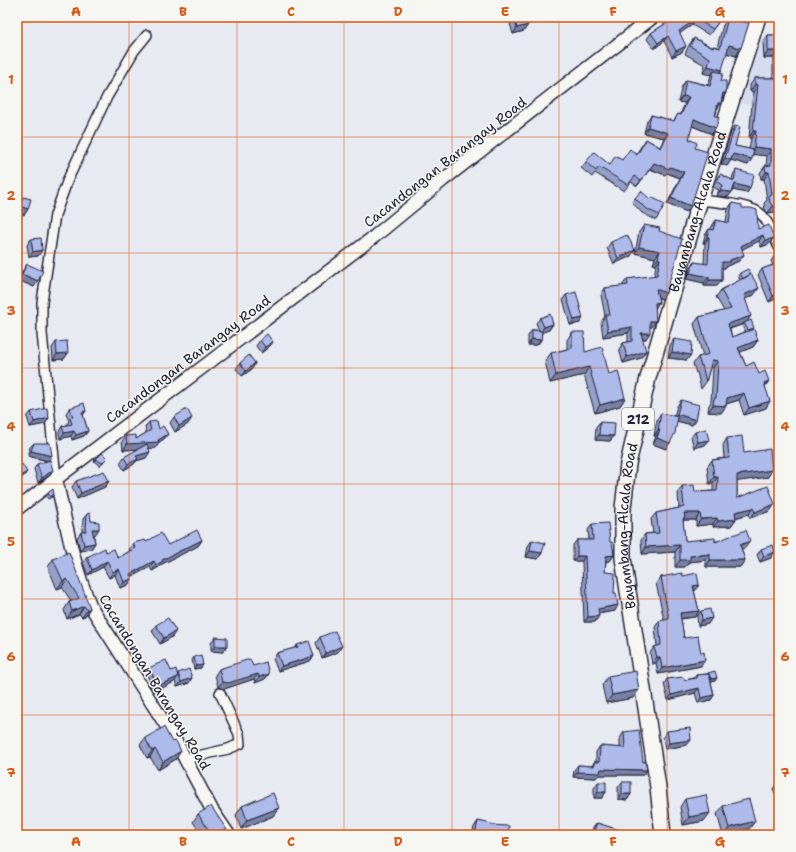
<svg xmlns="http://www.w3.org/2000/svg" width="796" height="852" viewBox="0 0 796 852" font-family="'Shantell Sans',sans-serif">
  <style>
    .built { fill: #d6dcee }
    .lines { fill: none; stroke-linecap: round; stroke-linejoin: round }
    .minor-casing { stroke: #22223b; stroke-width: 12 }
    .tertiary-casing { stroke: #22223b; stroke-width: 15 }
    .primary-casing { stroke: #22223b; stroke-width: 18 }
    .minor { stroke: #f6f6f2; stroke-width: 9 }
    .tertiary { stroke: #f6f6f2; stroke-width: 12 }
    .primary { stroke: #f6f6f2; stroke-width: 15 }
    .wall { fill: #95a0c9; stroke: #22223b; fill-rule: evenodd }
    .shaded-wall { fill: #7982a4; stroke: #22223b }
    .building { fill: #adbaea; stroke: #22223b }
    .grid { fill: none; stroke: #de560e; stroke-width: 1; stroke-opacity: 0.55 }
    .labels { text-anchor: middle; stroke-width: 3; stroke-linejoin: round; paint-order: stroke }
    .shield { fill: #f6f6f2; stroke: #626272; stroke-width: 1 }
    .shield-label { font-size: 13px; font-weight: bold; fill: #22223b }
    .street-label { font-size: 14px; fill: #22223b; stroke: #f6f6f2 }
    .neatline { fill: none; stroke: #de560e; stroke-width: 1.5 }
    .grid-label { font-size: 13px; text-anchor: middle; font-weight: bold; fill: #de560e }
  </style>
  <rect width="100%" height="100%" fill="#e7eaf0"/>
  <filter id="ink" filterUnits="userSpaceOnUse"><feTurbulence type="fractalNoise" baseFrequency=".025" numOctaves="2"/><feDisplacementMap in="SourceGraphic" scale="8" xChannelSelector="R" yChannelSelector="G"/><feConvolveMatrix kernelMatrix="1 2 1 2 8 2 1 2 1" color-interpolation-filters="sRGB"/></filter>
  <g filter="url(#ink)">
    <path class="built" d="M761,40h18v65l-38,-1z"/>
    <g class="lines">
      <defs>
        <path id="minor" d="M700,200c15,2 53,4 63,16 7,9 11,21 16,31
          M56,479l-14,-146v-31l13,-87 13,-36 39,-82 27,-46 13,-16
          M185,759l43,-10 12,-5 -1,-10 -19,-41"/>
        <path id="tertiary" d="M17,509l39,-30
          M229,835l-17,-25 -38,-72 -83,-131c-18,-41 -25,-85 -35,-128l319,-243 68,-56 210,-163"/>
        <g id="primary">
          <path id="s1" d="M663,835l-5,-48 -35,-229v-50l5,-44 20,-86 52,-178 58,-183"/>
        </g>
      </defs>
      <use href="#minor" class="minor-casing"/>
      <use href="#tertiary" class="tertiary-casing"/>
      <use href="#primary" class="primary-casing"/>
      <use href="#minor" class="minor"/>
      <use href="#tertiary" class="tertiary"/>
      <use href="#primary" class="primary"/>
    </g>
    <path class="wall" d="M676,17h46l-13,18 -17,-10 -12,8 2,19 -10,5 -8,-16 -10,8 -7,-10 4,-6z
      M514,18l10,13 -11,3 -3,-10z
      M728,18l8,38 -10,-3 -6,19 1,9 5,12 -4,5 -5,11 -5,25 -20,-8 -3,13 6,9 -4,58 -4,6 -20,-8 13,-26 -13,-5 -2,2 -15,-6 -13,17 -6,-4 -7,9 -29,-18 -3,4 -11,-9 5,-6 23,3 27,-11 10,-15 14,8 4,-9 -20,-5 3,-12 4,-6 23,6 4,-7 2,1 5,-12 -7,-1 4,-16 4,-6 22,5 3,-10 -8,-2 2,-8 -20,-11 4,-9 5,-7 18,9 2,-1 3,1 6,-22z
      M768,35h11v187l-4,-10 -7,1 -3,-3 -1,-7 3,-3 -3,-21h-3l-1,-6 5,-7h1l1,-10 -14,-2 -5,11 -17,-5 -4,6 -6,-2 10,-32 4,-6v20l14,3 2,-11h-2l4,-46 -3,-1v-6l5,-7h18v-20h-9l-1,-16z
      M736,170l14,18 -3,5 -14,-3 -5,7 -12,-1 3,-6 -6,-3 3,-8 4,-5 12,6 1,-5z
      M23,197l5,12 -4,6 -7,-2v-6l2,-5z
      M635,198l15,1 9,16 -3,5 -14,-7 -10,-11z
      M732,203l10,5 27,36 -8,3 -2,-6 -17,8 -3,12 -12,5 -2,2h-3v12l-5,6h-13v-3l-18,-4 4,-11 4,-6 10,2 1,-21h-2l2,-8 4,-6 1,1 2,-4 4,-6 10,2 2,-13z
      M644,225l15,6 3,68 -4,-1 1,4 -4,6 -3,19h-2l-4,12h-4l-1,19 -18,5 -4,-14 4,-6 5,-1v-9l-25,4 -2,-15 4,-6 -4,-21 4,-7 17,-2 5,-7 27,-3 2,-11 -3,-1 2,-6 -20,-5 4,-21z
      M31,239l11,11 -4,6 -9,1 -2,-12z
      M611,242l20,14 -17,8 -7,-16z
      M779,254v43l-10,5 -11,-27 4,-6 11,-4 -2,-4 4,-6z
      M27,264l7,23 -16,-7 5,-10z
      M740,273l14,22 -9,4 2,23 6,7 5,11 -5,7 -13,5 6,14 13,8 6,12 1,22 -22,7 -5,-15 -13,4v2l-5,7 -13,-1 1,-7 2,-3 2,-34 -3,-1 -4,15 -5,7 -4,-17 -1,1 -3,-9 5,-7 5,-1 -9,-32 5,-7 25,-6 -8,-14 5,-7 19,-10 -2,-4zM744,324l-2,2 3,6 -13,5 -2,-8z
      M566,295l14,28 -10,2 -7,-26z
      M540,318l13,6 -4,6 -7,2 -1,8 -4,5h-9v-9l4,-6h7l-3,-7z
      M572,332l13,20 24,22 16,24 -5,8 -25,7 -11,-38 -34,8 -5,-22 6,-8 16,-4v-9z
      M674,339l13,21 -19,-2 2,-13z
      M260,340l13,2 -4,5 -8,6 -5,-7z
      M56,342l12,11 -4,6 -11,1 -1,-12z
      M240,363h15l-3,6 -10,7 -6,-7z
      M681,400l15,20 -4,5 -15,-4 -11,28 -13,-5 3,-8h-2l3,-17 4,-6 13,3 3,-10z
      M70,408l16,3 -3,4 5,16 -4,5 -12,4 -1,-4 -11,3 -1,-7 3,-6 5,-1v-1l2,-3 -3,-8z
      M31,412l18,6 -4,6 -15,3 -3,-10z
      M174,417l14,7 -13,8 -5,-9z
      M149,422l10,7 9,5 -4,5 -5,3 -3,6h-7l-3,10 -10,3 -2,3 -10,6 -4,-7 4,-6 16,-8 -17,1 -1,-9 4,-5 10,3 10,-6 -1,-6z
      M600,422l14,14 -4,5 -15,-1 1,-12z
      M695,432l14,8 -4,5 -11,3 -3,-11z
      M727,438l17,15 24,24 -31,4v17l38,6 -5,7 -20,7 -1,-4 -14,4 1,1 -5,7 -18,1v-3l-17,2v-6h-12l-1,2 2,19h65l-5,7 -4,1 4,11 -5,7h-34v-7l-17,2 -4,5h-10v-15l-33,2 -1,-14 4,-6 8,-1 -2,-14 5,-6 23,-5 -1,-15 4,-7 13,6 18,-1v-8l-4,1 -2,-17 5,-7 12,-2 -1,-13z
      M34,443l15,18 1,14 -12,8 -4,-14 3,-5 11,-3 -20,-5 2,-9z
      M96,459l9,1 -5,6 -6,-5z
      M76,481h33l-4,6 -28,12 -5,-12z
      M48,493l6,1 -2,3 -4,2 -2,-3z
      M87,514l4,7 4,14h-1l1,8 -4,6 -11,2 -3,-13 4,-6h1l1,-13z
      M592,524l18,18 4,13 -4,6h-4l-1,11 9,21 1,18 -17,3 -3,8h-11l-2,-61h-9v-16l4,-5h12l-1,-10z
      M202,540l-4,6 -36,18 -3,3 -7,4 -2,-4 -19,10 1,2 -4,6 -8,3 -5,-13 -6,3 -6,-11 -15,8 -5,-12 4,-6 19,-5 12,6 12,-7 -1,-2 4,-6 13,-1 22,3z
      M532,540l10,13 -4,6 -12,-2 2,-11z
      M761,549l10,9 -11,4 -3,-7z
      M53,559l37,49 -5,8 -3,1 -3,-3 -12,5 -3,-9 5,-8 2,-1 -9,-14 -5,2 -9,-22z
      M683,576l11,15 5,20 -4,6 -14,2 3,19 17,28 -43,8 -2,-11 -4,1 -2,-11 4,-6 3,-1 -2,-19 4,-6 5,-1 -8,-37 5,-6z
      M701,611l7,13 -10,2 -1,-10z
      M156,625l16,12 -12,7 -8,-13z
      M215,637l12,9 -4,6 -12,-1v-8z
      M320,637l18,15 -16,6 -6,-15z
      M297,645l17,11 -4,5 -32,10 -5,-12 4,-6 18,-5z
      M194,657l7,11 -7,1 -2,-9z
      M253,666l16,8 -4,5 -10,4 -1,-4 -30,10 -6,-2 -3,-12 4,-6z
      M149,668l22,3 6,4 1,-2 11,10 -12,4 -2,-6 -1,1 -20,10 -5,-8 1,-2 -4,-9z
      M708,673l7,8 -4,1 3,13 -3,5 -13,3 -3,-10 -27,7 -4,-16 3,-5 18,1 9,-2 2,-3 11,-1z
      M608,676l25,22 -27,5 -4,-18z
      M667,731l20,14 -22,4 -2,-12z
      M624,732l19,30 4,8 -4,5h-44l-3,3 -23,-1 1,-7 4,-5 14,1 2,-4h2v-10l4,-6 20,2v-10z
      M145,738l31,21 -18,11 -8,-13 -3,1 -7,-13z
      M778,781h1v20l-6,-12z
      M598,782l8,10 -4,6h-8v-10z
      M622,782l9,12 -4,6 -9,-1v-12z
      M685,799l19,22 -21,4 -3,-18z
      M242,806l37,2 -6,8 -32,13 -5,-14z
      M723,806l32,15 -6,8 -22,6h-4l-6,-21z
      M198,814l27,18 4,1 -2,2h-25l-9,-13z
      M478,821l13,4 17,10h-36l2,-8z
      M597,823l35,12h-41l2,-7z"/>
    <path class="shaded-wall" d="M696,19l-4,6 -17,12 4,-6z
      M528,25l-4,6 -11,3 4,-6z
      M668,36l-4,5 -10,8 4,-6z
      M729,45l12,3 -5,8 -13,-4z
      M686,46l-4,6 -10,5 4,-6z
      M768,51h10l-5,7h-9z
      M708,66l14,4 -6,7 -2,-6 -3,4 -8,-2z
      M755,84l3,1 -5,7 -3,-1z
      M723,93h3l-4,6z
      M683,96l6,1 -4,6 -7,-1z
      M718,103h3l-4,6z
      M694,119l22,9 -4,6 -22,-9z
      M648,127l20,6 -4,5 -20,-5z
      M753,131h3l-5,7h-2z
      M754,147l17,2 -4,7 -18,-2z
      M733,154l19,5 -4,6 -17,-5 -4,6 -6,-2 4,-6z
      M654,163l16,4 14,5 -4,6 -13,-5 -2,2 -15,-6 -13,17z
      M766,172h3l-5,7h-3z
      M735,184l15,4 -3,5 -15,-3z
      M720,191l12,1 -4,5 -12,-1z
      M671,198l20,8 -4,6 -20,-8z
      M779,205v2l-4,5 -7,1 5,-7z
      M19,206l9,3 -4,6 -7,-2v-3z
      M763,235l-4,6 -22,11 4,-6z
      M707,237h2l-4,6h-2z
      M774,238l-5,6 -8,3 4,-6z
      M639,247l21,4 -5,7 -20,-5z
      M42,250l-4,6 -9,1 4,-5z
      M635,250l-4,6 -17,8 4,-6z
      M744,255l-5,6 -12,5 -2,2h-7l4,-6 8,-2z
      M658,258l2,1 -4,6 -3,-1z
      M690,273l19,4 -5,6 -18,-4z
      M22,274l16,7 -4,6 -16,-7z
      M709,280h13l-5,6h-13z
      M759,288l-5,7 -15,7 5,-7z
      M656,289l10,4 -4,6 -10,-4z
      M779,294v3l-10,5 4,-6z
      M659,302l-4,7v-6z
      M751,316l-5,7 -23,8 5,-7z
      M583,318l-3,5 -10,2 4,-5z
      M650,321h6l-4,6h-6z
      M553,324l-4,6 -9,3 4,-6z
      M632,327l-4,6 -25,4 5,-6z
      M641,333h9l-4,6h-10z
      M532,339l9,1 -4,5h-9z
      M758,340l-5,7 -20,8 5,-7z
      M273,342l-4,5 -8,6 4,-6z
      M646,351l-5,7 -18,5 4,-6z
      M672,352l19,3 -4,5 -19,-2z
      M68,353l-4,6 -11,1 4,-6z
      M712,360l6,1 -5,7 -6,-1z
      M255,363l-3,6 -10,7 4,-5z
      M589,367l-5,8 -34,8 6,-8z
      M769,381l-5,7v-5z
      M744,393l-5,7 -17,5 5,-7z
      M625,398l-5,8 -25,7 5,-8z
      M770,401l-4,7 -22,7 5,-7z
      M713,405l13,1 -5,7 -13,-1z
      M86,411l-4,5v-4z
      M677,414l19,6 -4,5 -19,-5z
      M49,418l-4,6 -15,3 4,-5z
      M192,418l-4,6 -13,8 4,-6z
      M658,430h2l-4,6h-2z
      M74,431l-3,5 -11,3 4,-6z
      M88,431l-4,5 -12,4 4,-5z
      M168,434l-4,5 -5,3 -3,6 -33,2 4,-6 31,-4z
      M599,435l15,1 -4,5 -15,-1z
      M657,438l13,5 -4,6 -13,-5z
      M709,440l-4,5 -11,3 4,-6z
      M31,451l21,5 -4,5 -20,-5z
      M150,452l-4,6 -10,3 -2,3 -10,6 4,-6 8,-8z
      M53,470l-3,5 -12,8 4,-5z
      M772,470l-4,7 -35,5 4,-7z
      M27,472l-4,5 -6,4v-3z
      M714,477h4l-5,6 -4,1z
      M109,481l-4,6 -28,12 4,-6z
      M775,504l-5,7 -20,7 5,-6z
      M753,508l-4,6 -19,5 5,-7z
      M684,513h16l-4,7h-12l-3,5z
      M717,518l-4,6 -17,2 5,-7z
      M736,519l-5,7 -18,1 5,-6z
      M92,529h7l-4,6h-7z
      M202,540l-4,6 -36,18 -3,3 -7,4 4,-6 6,-5z
      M750,541l-5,7 -10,4 5,-7z
      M95,543l-4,6 -11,2 4,-6z
      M680,545l-5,7 -33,2 4,-7z
      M530,551l12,2 -4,6 -12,-2z
      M775,552l-4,6 -11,4 4,-6z
      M710,554l-4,6 -17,2 -4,5h-10l5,-7 10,-4z
      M614,555l-4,6 -8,1 4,-6z
      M577,556h8l-3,5h-9z
      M710,560h35l-5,7h-34z
      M107,561l-4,6 -15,8 4,-5z
      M154,561l-4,6 -24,12 4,-5z
      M119,569l-4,6 -6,3 4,-6z
      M67,579l-5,8 -5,2 6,-8z
      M132,579l-4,6 -8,3 4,-6z
      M699,585l-4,6 -2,-5z
      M618,605l-3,6 -21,3 4,-5z
      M84,606l-5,8 -12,5 5,-8z
      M90,608l-5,8 -3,1 5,-7z
      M699,611l-4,6 -20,2 5,-6z
      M599,616l-4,6h-11l4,-5z
      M712,618l-4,6 -10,2 4,-6z
      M176,631l-4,6 -12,7 4,-6z
      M215,646h12l-4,6 -12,-1z
      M342,646l-4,6 -16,6 4,-5z
      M314,656l-4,5 -32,10 4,-5z
      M657,657h3l-4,6 -4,1z
      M705,660l-4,6 -43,8 4,-6z
      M203,665l-2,3 -7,1 2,-3z
      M258,674l-4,5 -30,10 -6,-2 4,-5z
      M269,674l-4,5 -10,4 4,-6z
      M178,677l-4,5 -20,10 4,-6z
      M192,678l-3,5 -12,4 4,-5z
      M717,678l-2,3 -8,2 2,-3z
      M699,688l-4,5 -27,7 3,-5z
      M639,690l-6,8 -27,5 6,-8z
      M714,695l-3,5 -13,3 3,-5z
      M691,740l-4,5 -22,4 4,-6z
      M155,749l-5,8 -3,1 5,-7z
      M181,751l-5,8 -18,11 5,-8z
      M601,769l46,1 -4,5h-44l-3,3 -23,-1 4,-5z
      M598,792h8l-4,6h-8z
      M622,794h9l-4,6 -9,-1z
      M279,808l-6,8 -32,13 6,-9z
      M710,813l-6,8 -21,4 6,-8z
      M755,821l-6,8 -22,6h-3l5,-7z
      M594,830l15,5h-18z"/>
    <path class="building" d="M517,17h8l3,8 -11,3 -3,-10z
      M676,17h46l-9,12 -17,-10 -17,12 7,15 -10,5 -8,-15 -10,7 -7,-10z
      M728,18l21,5 -8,25 -12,-3 -7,25 -14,-4 2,-8 -20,-12 4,-8 19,10 1,-2 6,2z
      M768,35h11v170l-6,1 -3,-3 -1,-7 3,-1 -3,-23h-3l-1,-6 6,-1v-16l-17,-2 2,-16h-3l5,-46 -3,-1v-6h23v-27h-10z
      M714,71l9,2 -2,8h5v12h-3l-2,10h-3l-3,13 4,1 -3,11 -22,-9 -5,20 8,4 -2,5 13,4 -17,54 -20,-8 13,-26 -14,-5 -1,2 -15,-6 -13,18 -6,-5 -7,9 -29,-18 -3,4 -10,-9 8,-10 16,13 5,-9 7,4 8,-11 7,6 9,-16 15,9 7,-15 -20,-6 3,-12 23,6 4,-7 3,1 8,-18 -6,-1 3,-16 24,6z
      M735,126l5,1 -5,19 19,4 -2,9 -19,-5 -2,6 -6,-2z
      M736,170l18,5 -4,13 -15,-4 -3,8 -12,-1 2,-6 -5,-3 3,-8 14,7z
      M641,191l9,8 1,-2 14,7 -6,11 -14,-7 -10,-10z
      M23,197l8,2 -3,10 -9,-3z
      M732,203l10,2v3h9l6,2 1,19 11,-4 5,13 -9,3 -2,-6 -22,11 3,9 -14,5v2h-8v18h-13v-3l-19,-4 4,-11 14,2 1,-27h-2l2,-8 4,1 3,-10 13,3z
      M644,225l16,3 -1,3 23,8 -16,54 -10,-4 3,13 -4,1 1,18h-6v12h-9l5,18 -19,6 -4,-14 9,-2v-14l-24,4 -3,-16h5l-5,-27 23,-3 -1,-6 30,-4 3,-16 -2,-1 2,-7 -21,-4z
      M627,235l8,15 -17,8 -7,-16z
      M41,238l1,12 -9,2 -2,-13z
      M779,254v9l-4,-8z
      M779,263v31l-6,2 -11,-27z
      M27,264l16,7 -5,10 -16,-7z
      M748,269l3,5 -8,5 -3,-6z
      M751,274l8,14 -15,7 7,21 -23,8 4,13 22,-8 4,11 -20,8 8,18 8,-4 5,12 6,-3 4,10 -5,2 6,18 -21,7 -5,-15 -17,5 -1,8 -13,-1 1,-7h2l2,-37 -6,-1 -6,22 -4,-17 -1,1 -3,-9 11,-3 -10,-37 32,-8 -10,-19z
      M576,292l7,26 -9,2 -8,-25z
      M550,314l3,10 -9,3 -4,-9z
      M751,320l3,8 -6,2 -4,-7z
      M532,330l10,1 -1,9 -9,-1z
      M572,332h12l1,20 17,-5 7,27 9,-3 7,27 -25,7 -11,-38 -33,8 -5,-22 21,-5z
      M267,334l6,8 -8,5 -5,-7z
      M674,339l18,3 -1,13 -19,-3z
      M67,341l1,12 -11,1 -1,-12z
      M249,355l6,8 -9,8 -6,-8z
      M681,400l18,5 -3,15 -19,-6z
      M84,403l2,8 -4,1 6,19 -12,4 -2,-4 -10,2 -2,-7 10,-2 -2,-6 3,-1 -3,-9z
      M47,408l2,10 -15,4 -3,-10z
      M187,409l5,9 -13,8 -5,-9z
      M661,413l17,4 -3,16 -5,10 -13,-5 3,-8h-2z
      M157,421l2,8 4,-3 5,8 -10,6 1,2 -32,2 -1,-8 10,-1v4l15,-9 -2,-8z
      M600,422l15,1 -1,13 -15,-1z
      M706,429l3,11 -11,2 -3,-10z
      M742,436l2,17 26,-4 2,21 -35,5v23l31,-12 7,18 -20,8 -2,-4 -18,4 1,7 -18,2 -1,-3 -16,1 -1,-6h-16l1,5 -2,1 2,22 30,-3v4l31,-12 4,11 -10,4 5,15h-35v-6l-20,2v4h-10v-15l-34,2 -1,-13 14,-1 -3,-20 28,-6 -2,-21 12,-1 1,7 22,-1 1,-14h-4l-2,-17 17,-2 -2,-20z
      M34,443h16l2,13 -21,-5z
      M147,444l3,8 -14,4 2,3 -10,5 -4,-7z
      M102,453l5,5 -5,5 -6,-4z
      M50,460l3,10 -11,8 -5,-14z
      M22,464l5,8 -10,6v-11z
      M104,471l5,10 -28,12 -5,-12z
      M53,489l1,5 -4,3 -2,-4z
      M90,513l1,8 8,1v7h-7l3,14 -11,2 -3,-13 5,-1 1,-17z
      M608,523l2,19h2l2,13 -8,1 -1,16 10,1 -1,20h2l2,12 -20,4 1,7 -11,1 -3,-61h-8v-16h16l-1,-16z
      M197,530l5,10 -40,20 1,1 -7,4 -2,-4 -24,13 2,5 -8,3 -5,-13 -6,3 -6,-11 -15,9 -5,-13 18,-9 1,4 8,-3 4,9 17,-10 -2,-5 12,-3 1,2 15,-9 7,12z
      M532,540l13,3 -3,10 -12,-2z
      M773,545l2,7 -11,4 -3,-7z
      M69,552l21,56 -3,2 -3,-4 -12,5 -3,-9 10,-4 -12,-19 -4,2 -10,-22z
      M682,573l1,3 14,-3 2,12 -6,1 6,25 -19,2 4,25 14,-2 3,17 3,-1 1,8 -43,8 -2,-11h-3l-3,-10 7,-2 -2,-24 10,-2 -8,-42z
      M710,609l2,9 -10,2 -1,-9z
      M168,618l8,13 -12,7 -8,-13z
      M335,631l7,15 -16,7 -6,-16z
      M215,637l12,1v8h-12z
      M309,641l5,15 -32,10 -5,-13 21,-6 -1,-2z
      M201,655l2,10 -7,1 -2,-9z
      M250,659l3,7 13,-4 3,12 -10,3 -1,-3 -30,9 -6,-1 -3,-13z
      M166,660l5,11 5,-2 2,8 -20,9 -5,-8h1l-5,-10z
      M189,669l3,9 -11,4 -3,-9z
      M636,671l3,19 -27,5 -4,-19z
      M715,671l2,7 -6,1 -2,-5h-1v-1z
      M709,674l5,21 -13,3 -2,-10 -28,7 -4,-16 16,-2 2,3 12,-2 -1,-3z
      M164,727l8,15 4,-1 5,10 -18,11 -8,-13 -3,2 -7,-13z
      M690,728l1,12 -22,3 -2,-12z
      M639,730l4,32 2,-1 2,9 -46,-1 -1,4 -23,-1 1,-7 16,1v-4h5l1,-16 25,2 -1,-16z
      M598,782h8v10h-8z
      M622,782h9v12h-9z
      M273,793l6,15 -32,12 -5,-14z
      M706,795l4,18 -21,4 -4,-18z
      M749,799l6,22 -26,7 -6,-22z
      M211,806l16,24 -5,1 7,2 -4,2h-13l-14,-21z
      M478,821l14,3 -1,1 18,1 -1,9h-33z
      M597,823l36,11 -1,1h-23l-15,-5z
      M278,831v4h-20v-3z
      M298,832l27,3h-27z
      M702,833l1,2h-12v-1z"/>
  </g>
  <path class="grid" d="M129,17v818M237,17v818M344,17v818M452,17v818M559,17v818M667,17v818M17,137h762M17,253h762M17,368h762M17,484h762M17,599h762M17,715h762"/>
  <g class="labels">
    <rect class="shield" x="622" y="408" width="32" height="22" rx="3"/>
    <g class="shield-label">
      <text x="638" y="424">212</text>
    </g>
    <g class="street-label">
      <text transform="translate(445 162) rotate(-38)" y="5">Cacandongan Barangay Road</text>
      <text dy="5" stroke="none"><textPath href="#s1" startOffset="636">Bayambang-Alcala Road</textPath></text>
      <text transform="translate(188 359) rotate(-37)" y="5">Cacandongan Barangay Road</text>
      <text dy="5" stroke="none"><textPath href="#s1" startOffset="312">Bayambang-Alcala Road</textPath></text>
      <text transform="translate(155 682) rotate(59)" y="5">Cacandongan Barangay Road</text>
    </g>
  </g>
  <rect width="796" height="852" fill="none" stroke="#f6f6f2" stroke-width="44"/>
  <rect x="22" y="22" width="752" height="808" class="neatline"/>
  <g class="grid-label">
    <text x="76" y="16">A</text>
    <text x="183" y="16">B</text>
    <text x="291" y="16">C</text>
    <text x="398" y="16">D</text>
    <text x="505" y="16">E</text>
    <text x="613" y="16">F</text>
    <text x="720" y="16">G</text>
    <text x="11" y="84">1</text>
    <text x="785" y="84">1</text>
    <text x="11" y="200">2</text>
    <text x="785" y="200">2</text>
    <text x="11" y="315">3</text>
    <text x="785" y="315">3</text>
    <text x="11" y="431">4</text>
    <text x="785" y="431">4</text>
    <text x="11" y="546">5</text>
    <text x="785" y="546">5</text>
    <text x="11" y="661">6</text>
    <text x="785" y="661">6</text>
    <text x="11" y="777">7</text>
    <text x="785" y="777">7</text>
    <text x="76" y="846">A</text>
    <text x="183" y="846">B</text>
    <text x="291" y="846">C</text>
    <text x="398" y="846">D</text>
    <text x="505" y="846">E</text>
    <text x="613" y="846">F</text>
    <text x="720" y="846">G</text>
  </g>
</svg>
